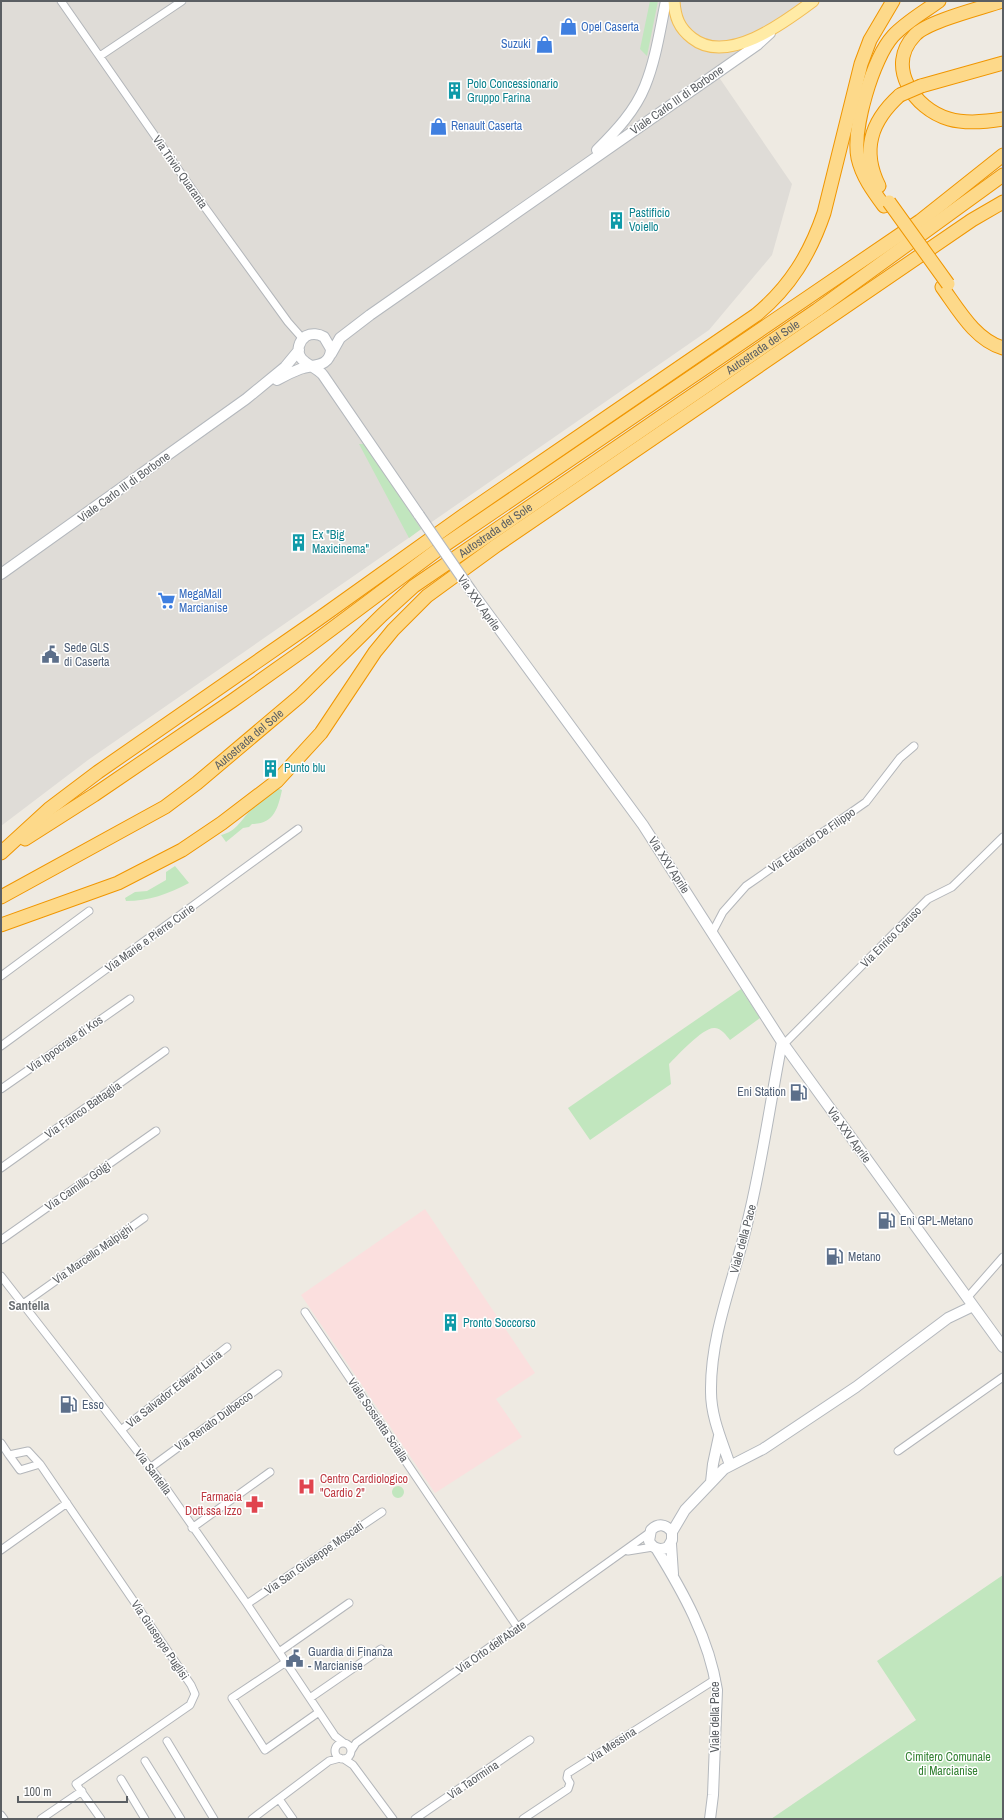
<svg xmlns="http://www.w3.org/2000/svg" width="1004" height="1820" viewBox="0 0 1004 1820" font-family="'Archivo Narrow',sans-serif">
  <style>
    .industrial { fill: #dfdcd7 }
    .medical { fill: #fbdfde }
    .green { fill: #c1e6be }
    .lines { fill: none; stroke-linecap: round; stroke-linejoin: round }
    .street-casing { stroke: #b3b6ba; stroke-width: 9 }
    .secondary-casing { stroke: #b4b8bd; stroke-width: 12 }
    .primary-casing { stroke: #f2bd57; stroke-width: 13 }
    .highway-casing { stroke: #f09600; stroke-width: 15 }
    .street { stroke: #fff; stroke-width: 7 }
    .secondary { stroke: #fff; stroke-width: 10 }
    .primary { stroke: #ffeba6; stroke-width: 11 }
    .highway { stroke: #fdd98a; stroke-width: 13 }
    .secondary-bridge-casing { stroke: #b4b8bd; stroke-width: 12; stroke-linecap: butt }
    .highway-bridge-casing { stroke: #f09600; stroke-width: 15; stroke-linecap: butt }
    .secondary-bridge { stroke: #fff; stroke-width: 10 }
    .highway-bridge { stroke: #fdd98a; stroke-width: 13 }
    .labels { text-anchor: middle; stroke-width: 3; stroke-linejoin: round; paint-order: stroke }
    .shop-label { font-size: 12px; fill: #366cbe; stroke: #fff; text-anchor: start }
    .culture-label { font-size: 12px; fill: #0d838f; stroke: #fff; text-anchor: start }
    .street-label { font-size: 12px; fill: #5b5f63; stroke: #fff }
    .service-label { font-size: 12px; fill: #4e5e75; stroke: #fff; text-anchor: start }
    .health-label { font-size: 12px; fill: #be3a42; stroke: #fff; text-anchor: start }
    .park-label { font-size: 12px; fill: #348233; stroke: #fff }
    .neighbourhood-label { font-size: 13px; font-weight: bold; fill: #6c7175; stroke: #fff }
  </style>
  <rect width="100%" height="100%" fill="#eeeae2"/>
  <path class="industrial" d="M1,1h801l-88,69 78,114 -20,71 -63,75 -621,430 -87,66z"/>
  <path class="medical" d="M425,1209l110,164 -39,26 26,38 -87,56 -134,-198z"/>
  <path class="green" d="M650,1h8l-11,55 -7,-7z
    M359,444h6l56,85 -12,9z
    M277,788l5,2c-4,18 -8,34 -30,34l-3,3 -6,1 -17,14 -5,-7c16,-4 19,-14 29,-24 9,-8 18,-15 27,-23z
    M175,866l14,17c-21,11 -40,18 -63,18l-1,-3 10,-6 12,-1 19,-11v-8z
    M741,989l19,29 -30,22c-4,-5 -8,-11 -15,-12 -11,-2 -38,28 -46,36l2,20 -81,56 -22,-32z
    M392 1492a6 6 0 1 1 12 0a6 6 0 1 1-12 0Z
    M1003,1575v244h-232l145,-99 -39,-59z"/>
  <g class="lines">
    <defs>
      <path id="street" d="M61,1l140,201 87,120 15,17
        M100,56l82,-55
        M712,933l11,-21 23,-26 120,-84 34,-44 14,-12
        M1,976l88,-65
        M784,1044l144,-145 24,-12 51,-50
        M1,1046l297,-217
        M1,1089l129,-90
        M1,1168l164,-117
        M1,1240l155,-109
        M1,1276l162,208 84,120 88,132 9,7
        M967,1298l36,-41
        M23,1304l121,-86
        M305,1312l213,316
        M121,1430l106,-83
        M1,1443l8,12
        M28,1451l12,13 -20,6 -11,-15z
        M898,1451l105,-74
        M40,1464l151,221 4,9 -5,11 -114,79 25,35
        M150,1468l128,-94
        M192,1528l78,-56
        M1,1550l66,-47
        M628,1551l25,-4
        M247,1604l135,-92
        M279,1652l70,-49
        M286,1662l-54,36 33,52 54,-38
        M310,1698l71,-49
        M167,1741l47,78
        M335 1751a8 8 0 1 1 16 0a8 8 0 1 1-16 0Z
        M351,1751l5,-8 293,-210
        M344,1759l9,6 40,54
        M145,1761l36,58
        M121,1779l24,40
        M279,1799l14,20
        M1,1815l3,4
        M41,1819l41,-28
        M252,1819l77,-58 11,-3
        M415,1819l115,-79
        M523,1819l45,-30 2,-6 -3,-5 1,-5 148,-94"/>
      <path id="secondary" d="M597,150c19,-19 38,-39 48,-64 11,-27 15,-57 21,-85
        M331,354l9,-16 30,-23 387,-270 13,-12
        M277,380c7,-4 15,-8 23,-11 13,-5 30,-1 31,-20l-7,-12c-5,-3 -12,-4 -18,-1 -3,2 -6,6 -7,10 -4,17 16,19 24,29l96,140
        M1,574l245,-175 39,-32 14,-17
        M472,592l171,233 139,217 221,305
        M730,1465c-8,-24 -19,-48 -19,-73 -1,-57 23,-113 36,-168 15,-60 23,-121 35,-182
        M711,1482l2,-18 6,-28
        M672,1532c-6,-8 -14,-9 -21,-2l-2,11c4,8 11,10 19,6l4,-7v-8l13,-22 39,-41 39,-20 93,-62 92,-69 25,-12
        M671,1544l2,30
        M656,1548c27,44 53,90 61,142l-4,105 -3,24"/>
      <path id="primary" d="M674,1c1,16 5,27 18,37 35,28 93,-16 121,-37"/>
      <g id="highway">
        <path d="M1002,1c-20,7 -74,20 -87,34 -30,31 -1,74 34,84 17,5 36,3 54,0"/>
        <path d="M921,86l82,-23"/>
        <path d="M879,186c-18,-36 -8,-65 21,-91"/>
        <path d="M884,206c-11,-15 -22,-30 -26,-48 -6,-29 15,-100 35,-122 13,-14 31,-24 46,-35"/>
        <path d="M942,287c16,22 33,53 61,61"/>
        <path d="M25,839l69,-44 138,-94 73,-52 131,-98 484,-330 83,-66"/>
        <path d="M1,853l48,-44 49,-37 219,-152 147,-105 292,-200c34,-28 54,-61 68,-102l37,-149 9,-24 23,-39"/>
        <path id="s1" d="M1,897l164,-90 32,-24 103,-87 82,-81 32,-29 403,-276 186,-135"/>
        <path d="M1,925l117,-42 64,-33 40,-27 55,-42 44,-48 54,-81 18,-22 34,-34 70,-51 475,-325 31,-18"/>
      </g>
    </defs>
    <use href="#street" class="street-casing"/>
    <use href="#secondary" class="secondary-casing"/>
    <use href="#primary" class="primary-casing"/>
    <use href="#highway" class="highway-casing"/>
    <use href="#street" class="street"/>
    <use href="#secondary" class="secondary"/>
    <use href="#primary" class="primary"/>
    <use href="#highway" class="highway"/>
    <defs>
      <path id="secondary-bridge" d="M419,515l53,77"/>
      <path id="highway-bridge" d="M900,95l21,-9
        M889,202l59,82"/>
    </defs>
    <use href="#secondary-bridge" class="secondary-bridge-casing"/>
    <use href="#highway-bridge" class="highway-bridge-casing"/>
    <use href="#secondary-bridge" class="secondary-bridge"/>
    <use href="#highway-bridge" class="highway-bridge"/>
  </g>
  <defs>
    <symbol id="shop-bare" viewBox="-9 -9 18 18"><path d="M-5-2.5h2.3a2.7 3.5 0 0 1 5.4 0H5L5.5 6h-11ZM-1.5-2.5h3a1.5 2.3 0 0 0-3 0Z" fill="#3f7fe0" stroke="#fff" stroke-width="2.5" paint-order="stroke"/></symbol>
    <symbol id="building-bare" viewBox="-9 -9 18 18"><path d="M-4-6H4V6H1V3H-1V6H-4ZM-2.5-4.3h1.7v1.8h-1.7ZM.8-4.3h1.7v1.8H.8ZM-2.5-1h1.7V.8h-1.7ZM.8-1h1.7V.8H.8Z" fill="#0f9aa8" stroke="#fff" stroke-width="2.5" paint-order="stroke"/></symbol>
    <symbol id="supermarket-bare" viewBox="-9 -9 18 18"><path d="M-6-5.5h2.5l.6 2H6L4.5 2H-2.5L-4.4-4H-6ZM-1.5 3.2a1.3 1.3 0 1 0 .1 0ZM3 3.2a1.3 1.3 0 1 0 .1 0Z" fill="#3f7fe0" stroke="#fff" stroke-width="2.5" paint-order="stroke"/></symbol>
    <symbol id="civic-bare" viewBox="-9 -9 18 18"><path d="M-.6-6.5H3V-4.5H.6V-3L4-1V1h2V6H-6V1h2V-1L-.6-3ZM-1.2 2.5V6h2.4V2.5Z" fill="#5c6f8a" stroke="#fff" stroke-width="2.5" paint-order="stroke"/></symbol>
    <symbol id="fuel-bare" viewBox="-9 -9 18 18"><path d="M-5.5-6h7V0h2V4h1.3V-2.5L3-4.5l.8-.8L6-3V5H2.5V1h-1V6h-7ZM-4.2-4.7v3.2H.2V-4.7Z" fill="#5c6f8a" stroke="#fff" stroke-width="2.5" paint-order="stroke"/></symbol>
    <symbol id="hospital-bare" viewBox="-9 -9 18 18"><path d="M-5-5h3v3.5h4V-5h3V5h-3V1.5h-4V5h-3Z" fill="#e0444e" stroke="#fff" stroke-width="2.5" paint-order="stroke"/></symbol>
    <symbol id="pharmacy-bare" viewBox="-9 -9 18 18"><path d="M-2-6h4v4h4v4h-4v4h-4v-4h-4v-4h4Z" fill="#e0444e" stroke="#fff" stroke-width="2.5" paint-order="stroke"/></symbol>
  </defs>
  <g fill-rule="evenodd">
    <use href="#shop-bare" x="556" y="14" width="25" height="25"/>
    <use href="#shop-bare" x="532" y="32" width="25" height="25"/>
    <use href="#building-bare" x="442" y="78" width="25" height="25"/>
    <use href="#shop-bare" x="426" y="114" width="25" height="25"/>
    <use href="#building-bare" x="604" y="208" width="25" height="25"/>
    <use href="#building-bare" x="286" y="530" width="25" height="25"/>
    <use href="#supermarket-bare" x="154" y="588" width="25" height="25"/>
    <use href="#civic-bare" x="38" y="642" width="25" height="25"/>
    <use href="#building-bare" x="258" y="756" width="25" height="25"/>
    <use href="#fuel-bare" x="786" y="1080" width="25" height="25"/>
    <use href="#fuel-bare" x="874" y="1208" width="25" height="25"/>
    <use href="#fuel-bare" x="822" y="1244" width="25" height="25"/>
    <use href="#building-bare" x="438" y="1310" width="25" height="25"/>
    <use href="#fuel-bare" x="56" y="1392" width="25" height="25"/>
    <use href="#hospital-bare" x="294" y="1474" width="25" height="25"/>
    <use href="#pharmacy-bare" x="242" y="1492" width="25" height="25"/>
    <use href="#civic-bare" x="282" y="1646" width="25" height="25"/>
  </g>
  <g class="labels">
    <g class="shop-label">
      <text x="581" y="31">Opel Caserta</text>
      <text x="531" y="48" text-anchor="end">Suzuki</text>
      <text x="451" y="130">Renault Caserta</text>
      <text x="179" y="598">MegaMall<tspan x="179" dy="14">Marcianise</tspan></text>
    </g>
    <g class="culture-label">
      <text x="467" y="88">Polo Concessionario<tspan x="467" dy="14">Gruppo Farina</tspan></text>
      <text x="629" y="217">Pastificio<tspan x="629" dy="14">Voiello</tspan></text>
      <text x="312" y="539">Ex "Big<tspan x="312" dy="14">Maxicinema"</tspan></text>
      <text x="284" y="772">Punto blu</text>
      <text x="463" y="1327">Pronto Soccorso</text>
    </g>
    <g class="street-label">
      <text transform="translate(677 100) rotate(-35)" y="4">Viale Carlo III di Borbone</text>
      <text transform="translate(180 172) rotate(55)" y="4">Via Trivio Quaranta</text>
      <text dy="4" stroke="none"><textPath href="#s1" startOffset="943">Autostrada del Sole</textPath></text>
      <text transform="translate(124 487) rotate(-36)" y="4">Viale Carlo III di Borbone</text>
      <text dy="4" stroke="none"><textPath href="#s1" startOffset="619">Autostrada del Sole</textPath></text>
      <text transform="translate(479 603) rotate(55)" y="4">Via XXV Aprile</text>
      <text dy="4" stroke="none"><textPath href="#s1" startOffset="295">Autostrada del Sole</textPath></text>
      <text transform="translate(812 840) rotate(-35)" y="4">Via Edoardo De Filippo</text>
      <text transform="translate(669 865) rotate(57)" y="4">Via XXV Aprile</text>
      <text transform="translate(891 937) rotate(-45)" y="4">Via Enrico Caruso</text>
      <text transform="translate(150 938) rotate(-36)" y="4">Via Marie e Pierre Curie</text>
      <text transform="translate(65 1044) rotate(-35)" y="4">Via Ippocrate di Kos</text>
      <text transform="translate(83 1110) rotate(-35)" y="4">Via Franco Battaglia</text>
      <text transform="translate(849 1135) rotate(54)" y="4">Via XXV Aprile</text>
      <text transform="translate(78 1186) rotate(-35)" y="4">Via Camillo Golgi</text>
      <text transform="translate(743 1239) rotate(-75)" y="4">Viale della Pace</text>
      <text transform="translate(93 1254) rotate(-35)" y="4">Via Marcello Malpighi</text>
      <text transform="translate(174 1389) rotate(-38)" y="4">Via Salvador Edward Luria</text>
      <text transform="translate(378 1420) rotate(56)" y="4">Viale Sossietta Scialla</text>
      <text transform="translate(214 1421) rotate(-36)" y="4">Via Renato Dulbecco</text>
      <text transform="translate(153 1472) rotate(53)" y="4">Via Santella</text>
      <text transform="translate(314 1558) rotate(-35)" y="4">Via San Giuseppe Moscati</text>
      <text transform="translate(160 1640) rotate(56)" y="4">Via Giuseppe Puglisi</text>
      <text transform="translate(491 1647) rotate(-35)" y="4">Via Orto dell'Abate</text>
      <text transform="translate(715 1717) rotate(-90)" y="4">Viale della Pace</text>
      <text transform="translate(612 1745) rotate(-33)" y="4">Via Messina</text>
      <text transform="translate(473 1780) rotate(-34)" y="4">Via Taormina</text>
    </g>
    <g class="service-label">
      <text x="64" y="652">Sede GLS<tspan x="64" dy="14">di Caserta</tspan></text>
      <text x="786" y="1096" text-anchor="end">Eni Station</text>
      <text x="900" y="1225">Eni GPL-Metano</text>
      <text x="848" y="1261">Metano</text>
      <text x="82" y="1409">Esso</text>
      <text x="308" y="1656">Guardia di Finanza<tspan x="308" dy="14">- Marcianise</tspan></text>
    </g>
    <g class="health-label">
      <text x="320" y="1483">Centro Cardiologico<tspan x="320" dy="14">"Cardio 2"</tspan></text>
      <text x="242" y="1501" text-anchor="end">Farmacia<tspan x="242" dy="14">Dott.ssa Izzo</tspan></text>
    </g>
    <g class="park-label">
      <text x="948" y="1761">Cimitero Comunale<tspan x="948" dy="14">di Marcianise</tspan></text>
    </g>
    <g class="neighbourhood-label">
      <text x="29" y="1310">Santella</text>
    </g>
  </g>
  <rect width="1004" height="1820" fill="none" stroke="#5b5f63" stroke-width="4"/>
  <path d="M18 1796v6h109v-6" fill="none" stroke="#5b5f63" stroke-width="2"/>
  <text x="24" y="1796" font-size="12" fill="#5b5f63" stroke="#ffffff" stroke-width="3" paint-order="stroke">100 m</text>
</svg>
